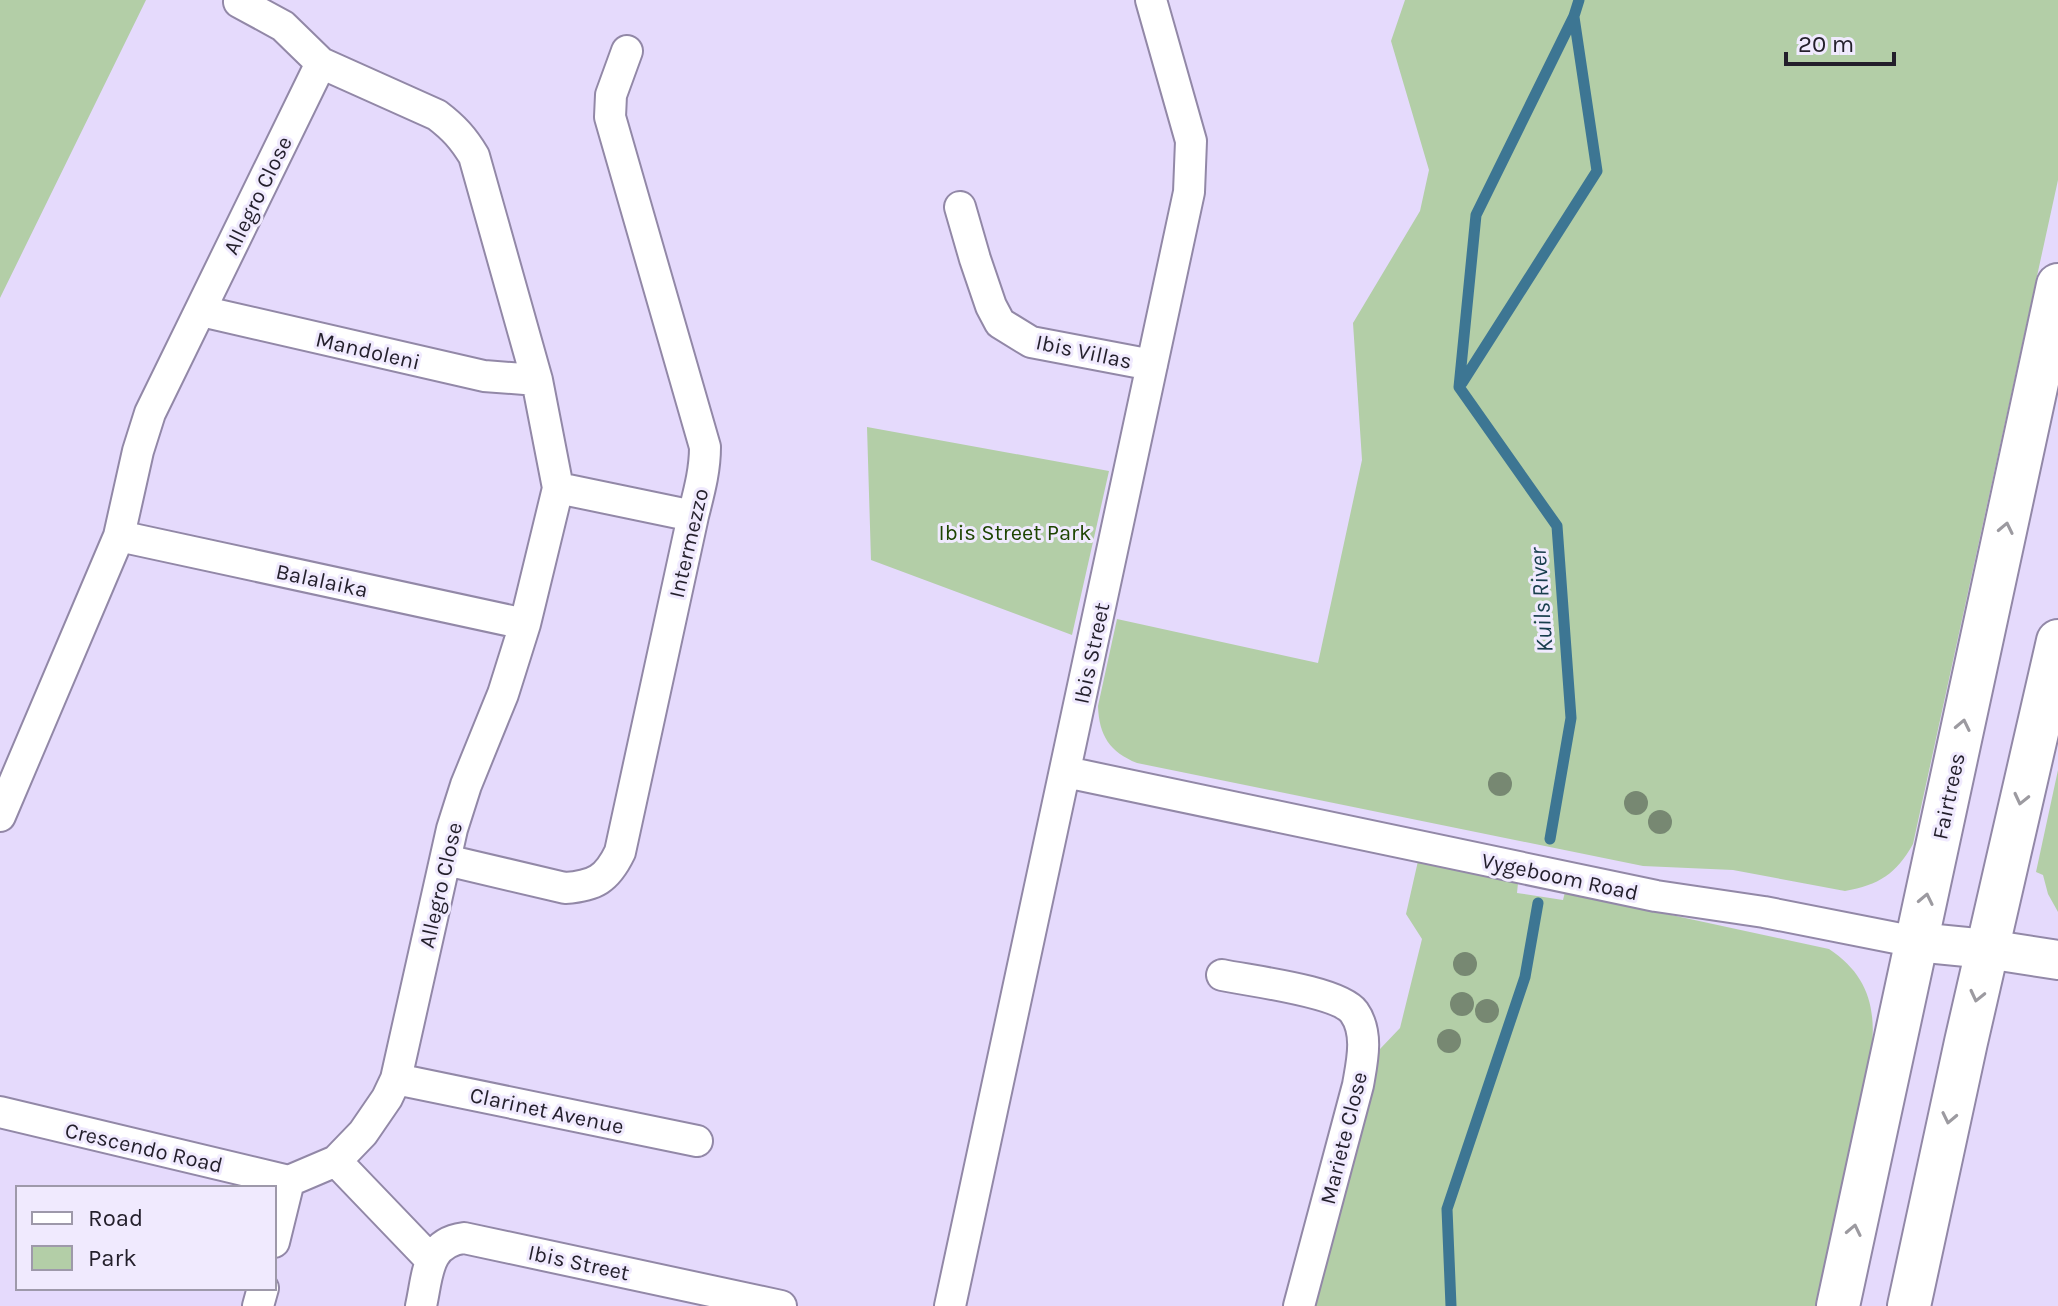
<svg xmlns="http://www.w3.org/2000/svg" width="2058" height="1306" viewBox="0 0 2058 1306" font-family="Karla,sans-serif">
  <style>
    .green { fill: #b3cea7 }
    .lines { fill: none; stroke-linecap: round; stroke-linejoin: round }
    .stream { stroke: #3d7693; stroke-width: 11 }
    .minor-casing { stroke: #9288a7; stroke-width: 34 }
    .tertiary-casing { stroke: #9288a7; stroke-width: 42 }
    .secondary-casing { stroke: #9288a7; stroke-width: 46 }
    .minor { stroke: #fff; stroke-width: 30 }
    .tertiary { stroke: #fff; stroke-width: 38 }
    .secondary { stroke: #fff; stroke-width: 42 }
    .tree { fill: #778872 }
    .oneway { stroke: #9c9aa0 }
    .labels { text-anchor: middle; stroke-width: 6; stroke-linejoin: round; paint-order: stroke }
    .street-label { font-size: 22px; fill: #231f2b; stroke: #f0eafe }
    .park-label { font-size: 22px; fill: #1d4401; stroke: #f0eafe }
    .water-label { font-size: 24px; font-style: italic; fill: #183e4d; stroke: #f0eafe }
  </style>
  <rect width="100%" height="100%" fill="#e5dafc"/>
  <path class="green" d="M0,0h146l-146,298z
    M1405,0h653v180l-145,664c-17,30 -34,41 -68,47l-112,-21 -90,-4 -506,-103c-27,-11 -38,-27 -39,-57l19,-87 201,44 44,-203 -9,-137 67,-112 9,-41 -38,-129z
    M867,427l242,44 -37,164 -201,-75z
    M2058,770v142l-10,-18 -5,-19 -7,-3z
    M1418,861l100,22 -1,10 46,7 2,-8 264,57c36,24 47,54 43,97l-56,260h-500l64,-257 20,-21 22,-89 -16,-25z"/>
  <g class="lines">
    <path class="stream" d="M1462,383l135,-212 -23,-154
      M1550,839l21,-121 -14,-192 -98,-139 17,-172 98,-199 5,-16
      M1451,1306l-4,-97 78,-232 13,-74"/>
    <defs>
      <path id="minor" d="M239,2l44,24 38,37 116,52c17,13 26,23 37,41l63,224 21,108 -33,136 -22,70 -37,91 -14,44 -56,250 -9,19 -24,35 -27,28 -47,20 -15,61
        M960,207l15,52 16,47 9,17 31,19 121,23
        M201,311l283,65 53,4
        M558,488l135,28
        M119,536l406,88
        M1066,772l590,124 108,16 152,30
        M0,816l119,-280 19,-85 12,-38 171,-350
        M446,860l119,28c30,-2 42,-9 55,-36l73,-336c6,-24 12,-45 12,-69l-95,-330 1,-22 16,-44
        M1222,975c28,6 116,16 132,37 15,21 8,50 4,73l-59,221
        M396,1079l301,62
        M0,1112l289,69
        M336,1161l95,99
        M258,1306l5,-18
        M421,1306c7,-31 5,-63 43,-68l317,68
        M950,1306l239,-1114 2,-51 -40,-141"/>
      <path id="tertiary" d="M1916,942l71,7 71,11"/>
      <path id="secondary" d="M1838,1306l220,-1021
        M1909,1306l57,-264 92,-401"/>
    </defs>
    <use href="#minor" class="minor-casing"/>
    <use href="#tertiary" class="tertiary-casing"/>
    <use href="#secondary" class="secondary-casing"/>
    <use href="#minor" class="minor"/>
    <use href="#tertiary" class="tertiary"/>
    <use href="#secondary" class="secondary"/>
  </g>
  <g class="tree">
    <circle cx="1500" cy="784" r="12"/>
    <circle cx="1636" cy="803" r="12"/>
    <circle cx="1660" cy="822" r="12"/>
    <circle cx="1465" cy="964" r="12"/>
    <circle cx="1462" cy="1004" r="12"/>
    <circle cx="1487" cy="1011" r="12"/>
    <circle cx="1449" cy="1041" r="12"/>
  </g>
  <defs><path id="oneway-chevron" d="M-2-3.5L2.5 0L-2 3.5" fill="none" stroke-width="1.6" stroke-linecap="round" stroke-linejoin="round" transform="scale(2)"/></defs>
  <g class="oneway">
    <use href="#oneway-chevron" transform="translate(2006 528) rotate(-78)"/>
    <use href="#oneway-chevron" transform="translate(1963 725) rotate(-78)"/>
    <use href="#oneway-chevron" transform="translate(2021 799) rotate(103)"/>
    <use href="#oneway-chevron" transform="translate(1926 899) rotate(-78)"/>
    <use href="#oneway-chevron" transform="translate(1977 996) rotate(103)"/>
    <use href="#oneway-chevron" transform="translate(1949 1118) rotate(102)"/>
    <use href="#oneway-chevron" transform="translate(1854 1230) rotate(-78)"/>
  </g>
  <g class="labels">
    <g class="street-label">
      <text transform="translate(257 195) rotate(-64)" y="8">Allegro Close</text>
      <text transform="translate(368 350) rotate(13)" y="8">Mandoleni</text>
      <text transform="translate(1084 351) rotate(12)" y="8">Ibis Villas</text>
      <text transform="translate(688 543) rotate(-77)" y="8">Intermezzo</text>
      <text transform="translate(322 580) rotate(12)" y="8">Balalaika</text>
      <text transform="translate(1091 653) rotate(-78)" y="8">Ibis Street</text>
      <text transform="translate(1948 796) rotate(-78)" y="8">Fairtrees</text>
      <text transform="translate(1560 876) rotate(12)" y="8">Vygeboom Road</text>
      <text transform="translate(440 885) rotate(-77)" y="8">Allegro Close</text>
      <text transform="translate(547 1110) rotate(12)" y="8">Clarinet Avenue</text>
      <text transform="translate(1343 1138) rotate(-76)" y="8">Mariete Close</text>
      <text transform="translate(144 1147) rotate(13)" y="8">Crescendo Road</text>
      <text transform="translate(579 1262) rotate(12)" y="8">Ibis Street</text>
    </g>
    <g class="park-label">
      <text x="1015" y="540">Ibis Street Park</text>
    </g>
    <g class="water-label">
      <text transform="translate(1541 600) rotate(-94)" y="8">Kuils River</text>
    </g>
  </g>
  <rect x="16" y="1186" width="260" height="104" fill="#f0eafe" stroke="#9e99aa" stroke-width="2"/>
  <rect x="32" y="1212" width="40" height="12" fill="#ffffff" stroke="#9e99aa" stroke-width="2"/>
  <text x="88" y="1226" font-size="24" fill="#231f2b">Road</text>
  <rect x="32" y="1246" width="40" height="24" fill="#b3cea7" stroke="#9e99aa" stroke-width="2"/>
  <text x="88" y="1266" font-size="24" fill="#231f2b">Park</text>
  <path d="M1786 52v12h108v-12" fill="none" stroke="#231f2b" stroke-width="4"/>
  <text x="1798" y="52" font-size="24" fill="#231f2b" stroke="#f0eafe" stroke-width="6" paint-order="stroke">20 m</text>
</svg>
